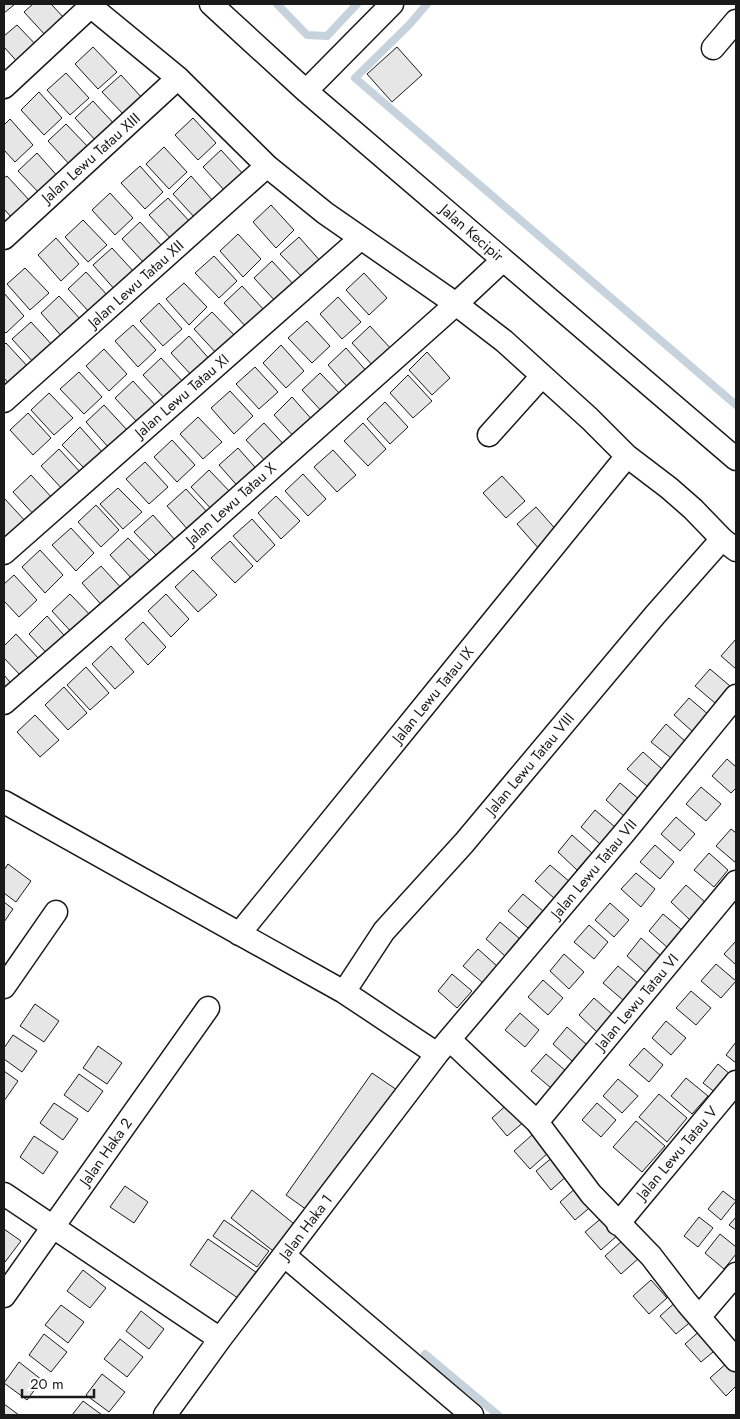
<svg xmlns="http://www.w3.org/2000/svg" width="740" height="1419" viewBox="0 0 740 1419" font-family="Jost,sans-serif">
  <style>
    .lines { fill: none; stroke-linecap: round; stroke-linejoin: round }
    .stream { stroke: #c6d2dc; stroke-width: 8 }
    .building { fill: #e6e6e6; stroke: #1a1a1a }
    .street-casing { stroke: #1a1a1a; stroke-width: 25 }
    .street { stroke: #fff; stroke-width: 22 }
    .labels { text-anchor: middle; stroke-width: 4; stroke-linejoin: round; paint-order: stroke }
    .street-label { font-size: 15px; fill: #1a1a1a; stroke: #fff }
  </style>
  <rect width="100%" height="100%" fill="#fff"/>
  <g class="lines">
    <path class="stream" d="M277,4l30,31 20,1 30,-32
      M427,4l-18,21 -54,53 381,327
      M425,1354l73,61"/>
  </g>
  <path class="building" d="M4,4h11l-11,9z
    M33,4h18l15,16 -19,17 -23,-25z
    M17,25l23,24 -18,18 -18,-20v-11z
    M93,47l24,25 -19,17 -23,-25z
    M397,47l25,28 -30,27 -25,-28z
    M66,73l23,25 -19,17 -23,-25z
    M121,75l23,25 -18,17 -24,-25z
    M39,92l23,26 -18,17 -23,-25z
    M93,101l23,25 -18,17 -23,-25z
    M193,118l23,25 -18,17 -23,-25z
    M10,119l23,26 -18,17 -11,-12v-25z
    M66,124l24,25 -19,17 -23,-25z
    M164,147l23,25 -18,17 -23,-25z
    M221,150l23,25 -18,17 -23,-25z
    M37,153l23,26 -18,17 -24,-25z
    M140,166l23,26 -18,17 -24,-26z
    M7,176l23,25 -18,17 -8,-9v-31z
    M191,176l23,26 -18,17 -23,-25z
    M110,193l23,25 -18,17 -23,-25z
    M168,198l23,25 -19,17 -23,-25z
    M271,205l23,25 -18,18 -23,-26z
    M83,220l24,25 -19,17 -23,-25z
    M140,222l23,25 -18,17 -23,-25z
    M238,234l23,25 -18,18 -23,-26z
    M299,237l23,26 -18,16 -24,-25z
    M56,238l23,26 -18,17 -23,-26z
    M112,248l23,25 -19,18 -23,-26z
    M214,256l23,25 -18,17 -24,-25z
    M272,261l23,25 -18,17 -23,-25z
    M25,268l24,25 -19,17 -23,-26z
    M86,272l23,25 -18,17 -23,-25z
    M364,273l23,25 -18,17 -23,-25z
    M184,283l23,24 -18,18 -23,-26z
    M242,286l23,25 -18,17 -23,-25z
    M4,293l20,23 -18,17 -2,-2z
    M59,296l24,26 -19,17 -23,-26z
    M338,297l23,25 -19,17 -22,-25z
    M159,303l23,26 -19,17 -23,-25z
    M212,312l24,25 -19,17 -23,-25z
    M307,321l23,25 -18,17 -24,-25z
    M31,322l23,25 -19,17 -23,-25z
    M133,325l23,25 -18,17 -23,-26z
    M370,326l23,25 -18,17 -23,-25z
    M189,336l23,26 -18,16 -23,-25z
    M6,343l23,25 -18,18 -7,-8v-33z
    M281,345l23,26 -18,17 -23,-25z
    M346,348l23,26 -18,17 -23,-26z
    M104,349l23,25 -18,17 -23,-25z
    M427,352l23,26 -18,17 -23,-25z
    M161,358l23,25 -18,17 -23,-25z
    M255,367l23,25 -19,17 -23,-25z
    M79,372l23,25 -18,17 -24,-25z
    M320,373l24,25 -19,17 -23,-25z
    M408,375l24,26 -19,17 -23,-25z
    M133,381l23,25 -18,17 -23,-25z
    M230,391l23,25 -19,18 -23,-26z
    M49,393l24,25 -19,17 -23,-25z
    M292,397l23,26 -18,17 -23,-25z
    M385,402l23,25 -18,17 -23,-25z
    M104,405l24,26 -19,17 -23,-26z
    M28,413l23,25 -18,17 -23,-25z
    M198,417l24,25 -19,17 -23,-25z
    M264,423l23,25 -18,17 -23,-25z
    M363,423l23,26 -18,17 -24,-25z
    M80,427l23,26 -18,16 -23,-24z
    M172,440l23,25 -18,17 -23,-25z
    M238,448l23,26 -19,17 -23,-26z
    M59,449l23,25 -18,17 -23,-25z
    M333,450l23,25 -19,17 -23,-25z
    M145,462l23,25 -19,17 -23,-25z
    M209,470l24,25 -19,17 -23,-25z
    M303,474l23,25 -18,17 -23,-25z
    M31,475l23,25 -18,17 -23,-25z
    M502,476l23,25 -19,17 -23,-25z
    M118,488l24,24 -19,17 -23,-25z
    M186,489l23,25 -19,18 -23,-26z
    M276,496l24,25 -19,18 -23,-26z
    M4,498l23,25 -18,17 -5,-5z
    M96,505l23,25 -18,17 -23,-25z
    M536,507l23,26 -19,17 -23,-26z
    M153,515l23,26 -18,16 -24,-25z
    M252,519l23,26 -18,17 -24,-26z
    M71,528l23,25 -18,18 -24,-26z
    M128,538l24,25 -19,17 -23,-25z
    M230,541l23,25 -18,17 -24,-25z
    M40,550l23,25 -18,18 -23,-26z
    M101,566l23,25 -19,18 -23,-26z
    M193,570l24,25 -19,17 -23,-25z
    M14,575l23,25 -18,17 -15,-16v-17z
    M70,594l24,25 -19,17 -23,-25z
    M166,594l23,25 -18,18 -23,-26z
    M47,616l23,26 -18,17 -23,-25z
    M143,622l23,25 -18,18 -23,-26z
    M16,634l23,25 -18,17 -17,-18v-12z
    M736,639v30l-15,-13z
    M111,646l23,26 -19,17 -23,-25z
    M86,667l23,26 -19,17 -23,-25z
    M710,669l20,17 -15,17 -20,-17z
    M4,675l12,14 -12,11z
    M64,687l23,26 -19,17 -23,-25z
    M689,698l20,17 -16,17 -19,-17z
    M35,715l24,25 -19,17 -23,-25z
    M666,724l20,18 -15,16 -20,-16z
    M643,752l19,17 -15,17 -20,-17z
    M727,759l9,8v21l-5,5 -19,-17z
    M620,783l20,17 -15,17 -19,-17z
    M701,787l20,17 -15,17 -20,-17z
    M595,810l20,17 -15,17 -19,-17z
    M676,817l19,17 -15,17 -19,-17z
    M731,829l5,4v30l-20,-17z
    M572,835l20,18 -15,17 -19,-18z
    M655,845l19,17 -14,17 -20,-17z
    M709,853l19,17 -14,17 -20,-17z
    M8,864l23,17 -15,21 -12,-9v-23z
    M550,865l20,17 -15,17 -20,-18z
    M636,873l19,16 -14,18 -20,-18z
    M686,885l19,17 -15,18 -19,-18z
    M523,894l20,17 -15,17 -20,-17z
    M4,902l9,7 -9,13z
    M610,903l19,17 -15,17 -19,-17z
    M663,914l20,17 -15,17 -19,-17z
    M500,922l20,17 -15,17 -19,-17z
    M589,925l19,17 -14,17 -20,-17z
    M641,938l20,18 -15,17 -19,-17z
    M736,941v24l-12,-11z
    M478,949l19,17 -14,17 -20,-17z
    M564,954l20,18 -15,17 -19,-18z
    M716,964l20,17 -15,17 -20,-17z
    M618,966l20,17 -15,17 -20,-17z
    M452,974l20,17 -15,17 -19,-17z
    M543,980l20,18 -15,17 -20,-18z
    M691,991l20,17 -15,17 -20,-17z
    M594,998l19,17 -15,18 -19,-18z
    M35,1004l24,17 -15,21 -24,-16z
    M520,1013l19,17 -14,17 -20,-17z
    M666,1021l20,17 -15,17 -19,-17z
    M567,1027l20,18 -15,16 -19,-17z
    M13,1035l24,16 -15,21 -18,-13v-11z
    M736,1042v21l-10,-8z
    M98,1046l24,17 -15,21 -24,-16z
    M644,1048l19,17 -14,17 -20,-17z
    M546,1054l20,17 -15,17 -20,-17z
    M718,1064l13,11 -15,18 -13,-10z
    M4,1071l14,10 -14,20z
    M372,1073l28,19 -86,123 -28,-20z
    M79,1074l24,17 -15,21 -24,-17z
    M686,1078l22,18 -16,18 -21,-18z
    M618,1079l20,17 -16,17 -19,-17z
    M659,1094l28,24 -20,24 -28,-25z
    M510,1102l15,19 -18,15 -15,-18z
    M54,1103l24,16 -15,21 -23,-17z
    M597,1103l19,17 -15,17 -19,-17z
    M636,1121l29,25 -23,26 -29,-25z
    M532,1135l16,18 -18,16 -16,-18z
    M34,1136l24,16 -15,22 -23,-17z
    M554,1156l15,18 -18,16 -15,-19z
    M125,1186l23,16 -14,21 -24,-16z
    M578,1186l16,18 -19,16 -15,-18z
    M252,1190l46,37 -21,27 -46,-36z
    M723,1191l13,10 -15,19 -13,-11z
    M604,1216l15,18 -18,16 -16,-18z
    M699,1217l14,11 -15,19 -14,-11z
    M736,1217v13l-7,-5z
    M224,1220l45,31 -12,16 -44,-31z
    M4,1229l17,12 -16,21 -1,-1z
    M720,1234l16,13v7l-12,15 -19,-16z
    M208,1239l55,38 -18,26 -55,-38z
    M623,1240l16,18 -18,16 -16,-18z
    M83,1270l23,18 -16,20 -23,-17z
    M651,1280l16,18 -18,16 -16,-18z
    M678,1300l16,19 -18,15 -16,-18z
    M61,1305l23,17 -16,21 -23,-18z
    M141,1311l23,18 -15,20 -23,-18z
    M703,1328l16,19 -18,15 -16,-18z
    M44,1334l23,18 -16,20 -22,-17z
    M120,1339l23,18 -16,20 -23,-18z
    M19,1362l23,18 -15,20 -23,-17z
    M728,1362l8,9v15l-10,10 -16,-18z
    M102,1374l23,18 -16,20 -23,-17z
    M83,1401l19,14h-30z
    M4,1404l15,11h-15z"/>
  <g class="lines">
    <defs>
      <path id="street" d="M88,4l90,74 89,88 58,47 131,91 48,37 86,78 37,37 42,32 24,21 29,30 14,11
        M211,4l95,87 430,368
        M713,48l23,-27
        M4,87l87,-81
        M306,91l86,-87
        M4,238l174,-160
        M4,401l263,-235
        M489,435l53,-59
        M4,553l357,-315
        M4,703l186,-162 266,-237 47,-44
        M4,802l340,190 93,62
        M239,934l388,-478
        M4,987l52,-75
        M344,992l40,-61 80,-88 191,-228 67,-76
        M450,1040l87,82 54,72 60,62 36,47 49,57
        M537,1122l199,-240
        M4,1194l216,145
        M618,1224l118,-142
        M285,1256l187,159
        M4,1296l204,-288
        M699,1317l37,-43
        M165,1415l55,-76 217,-285 188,-222 111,-136"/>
    </defs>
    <use href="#street" class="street-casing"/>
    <use href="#street" class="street"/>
  </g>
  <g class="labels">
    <g class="street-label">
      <text transform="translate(91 158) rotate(-42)" y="5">Jalan Lewu Tatau XIII</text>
      <text transform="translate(472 233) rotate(41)" y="5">Jalan Kecipir</text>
      <text transform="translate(136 284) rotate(-42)" y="5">Jalan Lewu Tatau XII</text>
      <text transform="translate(182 396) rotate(-41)" y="5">Jalan Lewu Tatau XI</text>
      <text transform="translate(231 504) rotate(-42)" y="5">Jalan Lewu Tatau X</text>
      <text transform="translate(433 695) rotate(-51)" y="5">Jalan Lewu Tatau IX</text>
      <text transform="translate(530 764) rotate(-50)" y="5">Jalan Lewu Tatau VIII</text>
      <text transform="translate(594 869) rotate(-50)" y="5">Jalan Lewu Tatau VII</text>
      <text transform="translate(637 1002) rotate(-50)" y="5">Jalan Lewu Tatau VI</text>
      <text transform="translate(106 1152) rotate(-55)" y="5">Jalan Haka 2</text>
      <text transform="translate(677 1153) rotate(-50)" y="5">Jalan Lewu Tatau V</text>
      <text transform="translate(306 1227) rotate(-53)" y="5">Jalan Haka 1</text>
    </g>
  </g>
  <rect width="740" height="1419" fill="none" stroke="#1a1a1a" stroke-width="10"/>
  <path d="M22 1389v8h72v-8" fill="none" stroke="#1a1a1a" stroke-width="2.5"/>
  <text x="30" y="1389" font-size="15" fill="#1a1a1a" stroke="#ffffff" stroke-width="4" paint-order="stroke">20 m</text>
</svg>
